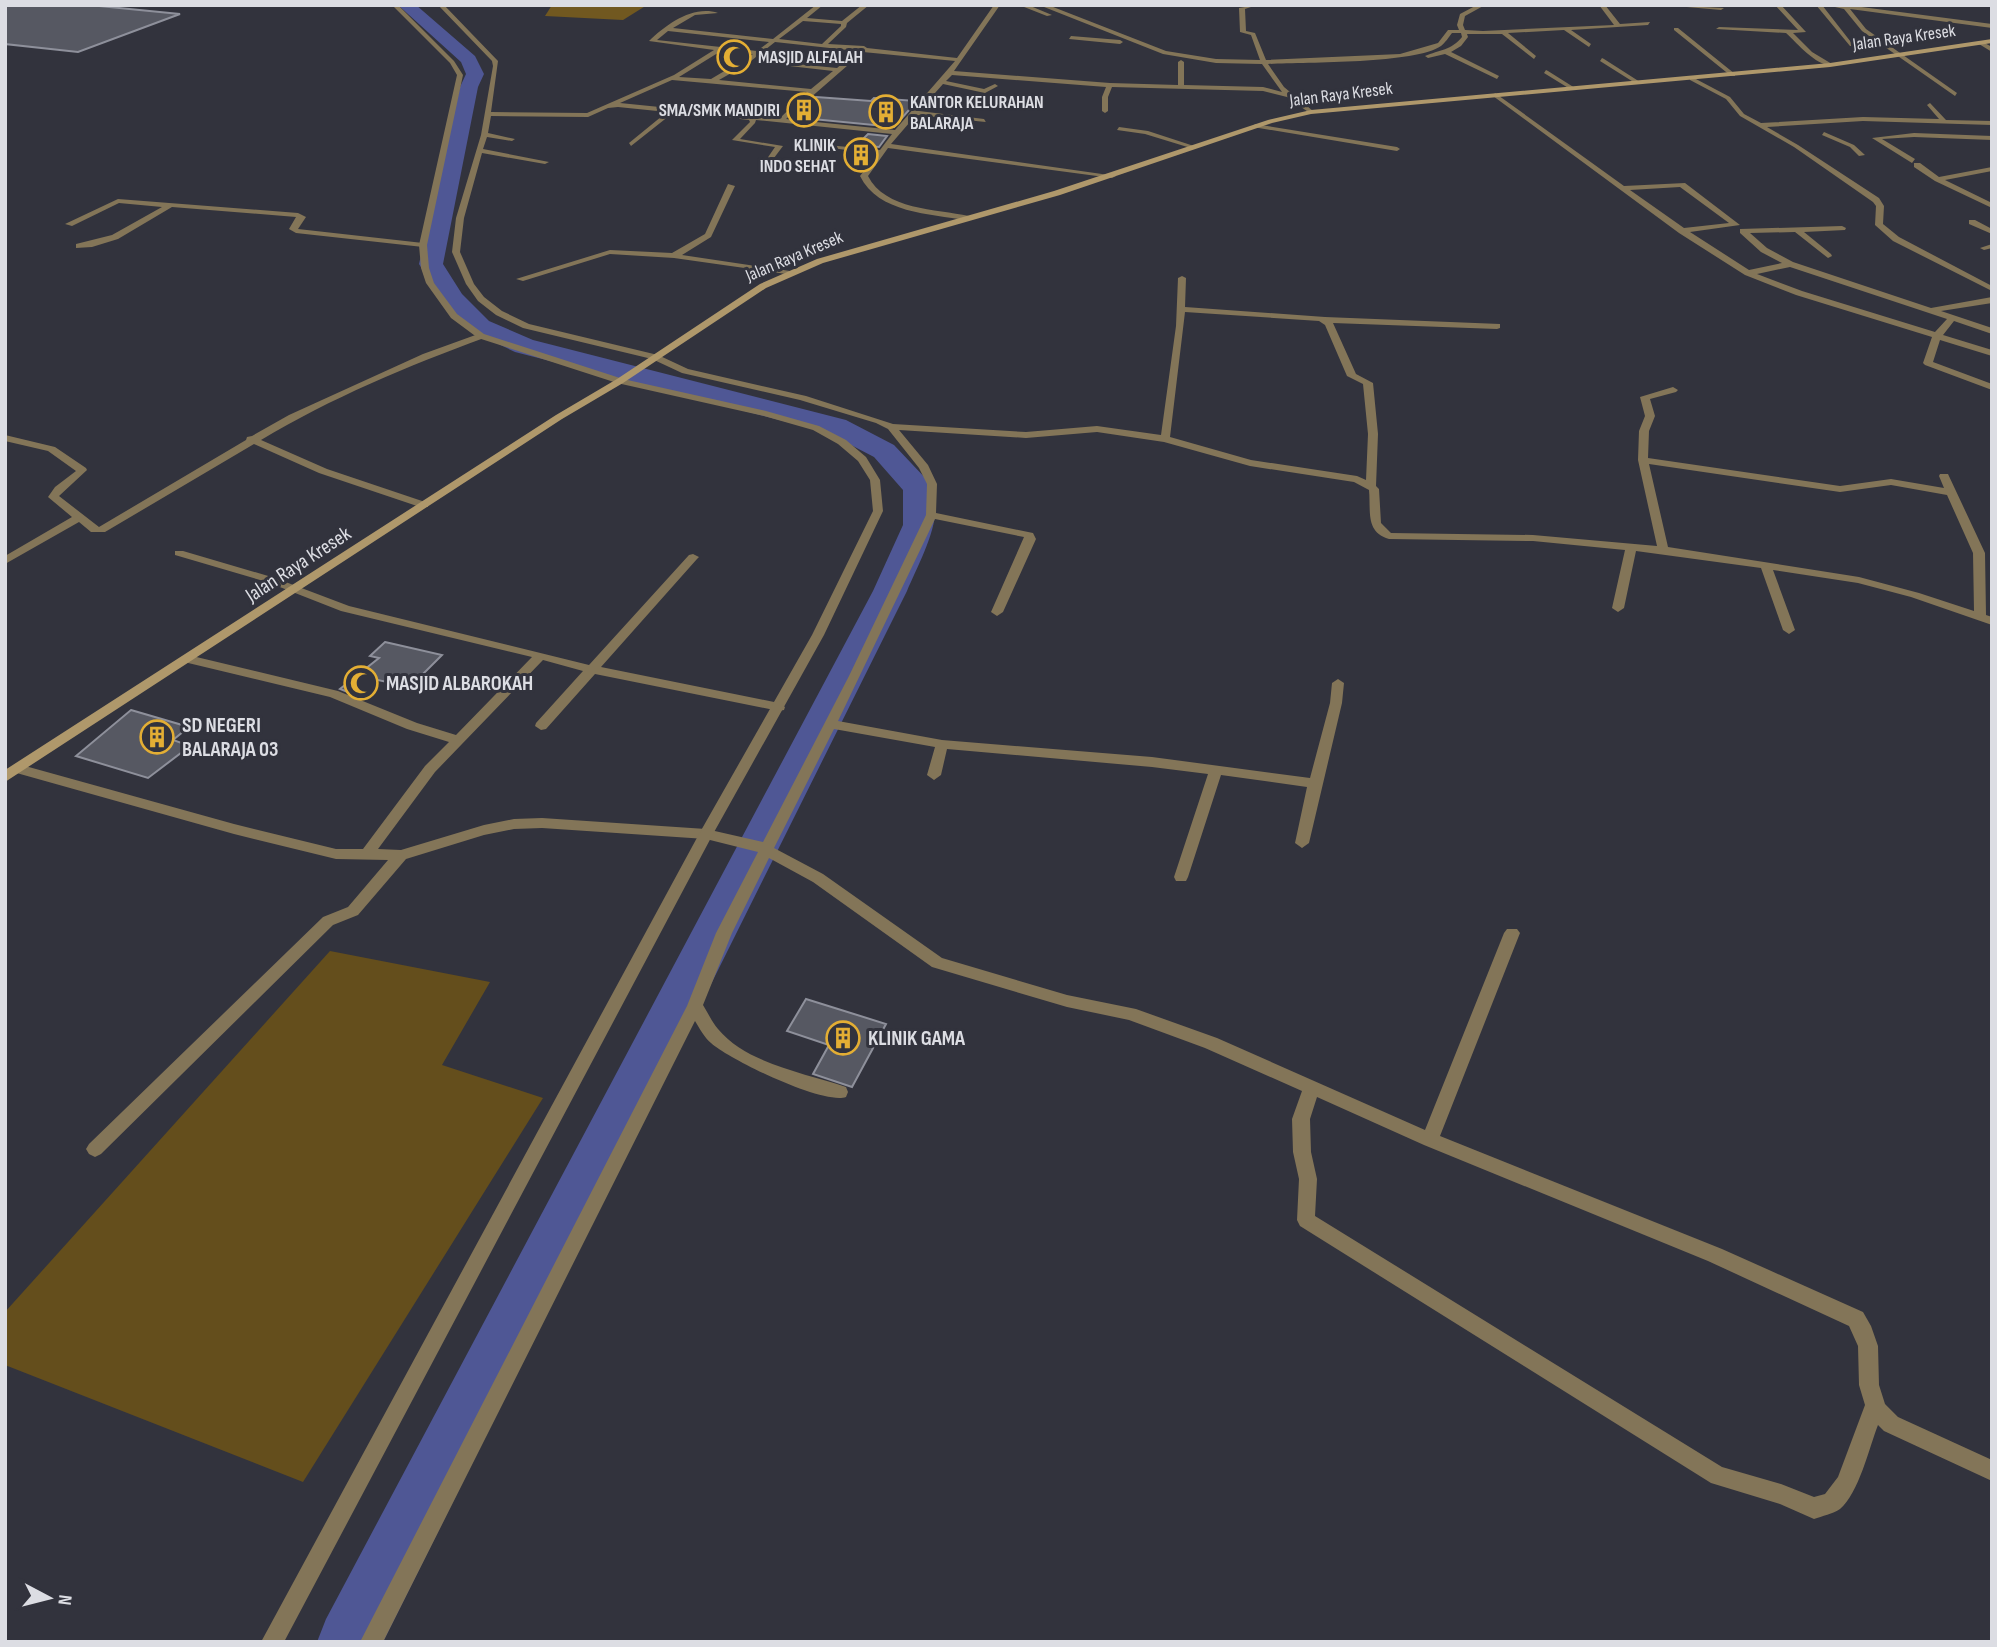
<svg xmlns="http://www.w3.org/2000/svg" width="1997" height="1647" viewBox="0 0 1997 1647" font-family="'Sofia Sans Condensed',sans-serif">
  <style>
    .green { fill: #644e1c }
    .forest { fill: #715820 }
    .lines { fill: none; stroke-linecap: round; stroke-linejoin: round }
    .river { fill: #4f5795; fill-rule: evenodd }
    .building { fill: #565862; stroke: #8e909b; stroke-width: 2 }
    .minor { fill: #837558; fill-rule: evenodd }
    .tertiary { fill: #837558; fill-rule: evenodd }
    .secondary { fill: #af986b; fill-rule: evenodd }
    .labels { text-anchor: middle; stroke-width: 6; stroke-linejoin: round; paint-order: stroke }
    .far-street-label { font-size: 18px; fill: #dcdde3; stroke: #32333d }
    .far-poi-label { font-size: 18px; font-weight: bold; fill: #dcdde3; stroke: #32333d; text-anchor: start }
    .street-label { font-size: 21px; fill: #dcdde3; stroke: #32333d }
    .poi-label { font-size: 21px; font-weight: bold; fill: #dcdde3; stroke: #32333d; text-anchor: start }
  </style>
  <rect width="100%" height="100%" fill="#32333d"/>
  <path class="green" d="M330,951l160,31 -48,83 101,33 -240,384 -298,-117v-53z"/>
  <path class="forest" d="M552,5h95l-24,15 -78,-4z"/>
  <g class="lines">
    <path class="river" d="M398,5h18l59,51 9,18 -6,13 -35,177 19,30 27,27 44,19 313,80 48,25 35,37c20,29 -10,80 -22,109l-524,1051h-66l9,-23 547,-1028 30,-66v-35l-29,-33 -48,-25 -311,-80 -44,-21 -27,-27 -25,-40 41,-177 6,-13 -5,-12z"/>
  </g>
  <path class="building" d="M5,5h84l91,9 -102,38 -73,-8z
    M816,97l55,4 3,-3 43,3 -23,26 -102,-10z
    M868,134l19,2 -8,11 -22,-2z
    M385,642l57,13 -32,32 -32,-7 -20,16 -18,-7 39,-31 -9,-2z
    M131,710l58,17 -16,13 17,6 -42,32 -72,-22z
    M806,999l80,25 -34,63 -39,-13 16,-29 -42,-14z"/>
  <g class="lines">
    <path class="minor" d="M438,5h6l54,56 -7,51 96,1 87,-38 40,-25 -65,-9c18,-17 44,-36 69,-28l-23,2 -22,13 100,11 43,-34h7l-16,13 35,3 20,-16h7l-22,18 -1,4 -18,17 36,2 3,2 90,10 37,-53h6l-46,66 156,12 68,2v-23l3,-2 3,2v23l79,2 19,5 -20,-28 -46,-1 -53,-9 -124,-49h9l118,46 50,8 44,1 -9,-25 -11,-3 -1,-24 18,-3 -12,4 1,22 9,2 11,27 134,-6 38,-11 10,-13h11l-2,-5 3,-11 17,-9h8l-20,11 -2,9 2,5 18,1 131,-6 -15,-20h6l15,19 30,-2 -2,3 -77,5 20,14 -2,3 -25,-17 -56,3 28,23 -2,3 -32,-25h-35l1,3 -7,9 -10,6 48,24 -2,3 -52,-25 -17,4 -3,-2c14,-6 27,-6 37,-19l-1,-4h-9c-3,4 -7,10 -11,13 -25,18 -138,16 -173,18l16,23 29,24 -2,3 -24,-17 -24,-6 -151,-4 -4,10v14l-3,2 -3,-2v-14l4,-10 -154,-12 -6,6 38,8 11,-5 3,2 -13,7 -42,-9 -24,27 65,8 2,3 -70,-7 -25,29 225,32 -4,2 -224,-30 -20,28c17,34 68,33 101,40l1,2 -4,2c-36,-6 -88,-7 -106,-44l17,-22 -53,-7 3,-2 53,5 12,-16 -136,-14 -1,3 -15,16 43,7 -21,28 -4,-2 17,-25 -43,-7 18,-18 -1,-2 -75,-8 -43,34 -2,-3 38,-31 -49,-5 -10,1 -20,9 -97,-1 -3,17 27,6 -3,2 -25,-4 -4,12 66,13 -4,2 -63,-11 -18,65 -4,34 14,32 10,13 18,14 27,13 129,31 30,14 118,27 87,28 133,8 71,-6 64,9 15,-109 2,-48 4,-2 4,2 -1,29 140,10 175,7v4l-3,1 -164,-6 23,51 17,9 5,51 -2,52 3,3 2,34 10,10 142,2 124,11 -19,-86 1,-29 6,-15 -5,-19 33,-10 5,3 -2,2 -26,7 5,17 -6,15 -1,27 192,28 51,-7 53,9 -5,-12 1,-2h8l37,79 1,62 6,2v8l-81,-28 -53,-14 -85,-13 22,60 -6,4 -6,-4 -22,-62 -125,-17 -12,57 -6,4 -6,-4 13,-58 -92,-9 -144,-2c-24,-7 -18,-28 -20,-49l-15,-8 -104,-16 -86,-24 -67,-10 -71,6 -127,-8 29,35 9,19 -1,29 97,20 3,6 -33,73 -6,4 -6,-4 33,-75 -89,-18 -97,202 104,19 210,17 158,21 20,-75 2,-20 6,-4 6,4 -2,20 -33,140 -7,5 -7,-5 12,-56 -86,-12 -33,102 -2,4h-10l-2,-4 34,-103 -56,-7 -205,-18 -6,26 -7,5 -7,-5 8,-28 -101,-18 -60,119 49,26 119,84 125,37 69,14 81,29 208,92 79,-197 3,-4h10l3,4 -80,203 282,113 141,63 8,14 7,20 1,39 6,19 13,13 94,43v21l-108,-50 -6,-6c-9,23 -19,68 -38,84 -7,5 -18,7 -26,10l-34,-15 -69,-21 -411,-257 -3,-6 2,-41 -6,-27 -1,-33 10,-28 -97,-43 -76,-28 -62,-13 -135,-40 -119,-85 -44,-24 -37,75 -29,72c5,8 9,17 15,24 29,35 87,44 128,58l2,5 -2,5c-23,8 -116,-37 -135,-54 -7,-6 -11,-14 -16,-22l-312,621h-23l327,-636 29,-73 42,-81 -52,-13 -164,-11 -28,1 -30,6 -78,24 -48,56 -25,10 -232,229 -6,3 -6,-3 -3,-5 3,-5 234,-227 25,-10 40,-47 -52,-1 -102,-25 -221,-62 -2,-3 7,-5 216,60 102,25h27l62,-83 24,-24 -42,-13 -77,-32 -146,-35 -2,-3 2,-3 4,-1 150,36 79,32 39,12 76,-78 -191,-46 -74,-29 -92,-27v-4h8l92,27 74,28 240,59 100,-110 4,-1 6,3 -2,2 -96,108 178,36 6,4 -1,3 -5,1 -184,-37 -49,55 -5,1 -6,-4 1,-3 47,-52 -40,-11 -108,112 -57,77 23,1 83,-25 30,-6 28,-1 164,11 57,13 86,-166 77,-161 1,-31 -8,-16 -31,-39 -12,-6 -76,-23 -118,-27 -30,-14 -129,-31 -27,-13 -18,-14 -12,-17 -14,-32 4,-34 25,-83 12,-69 -1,-5zM803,21l38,3v2l-19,18 -43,-5zM668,31l101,11 -12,9 -100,-11zM775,42l82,9 -20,17 -71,-7 -3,2 70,8 -22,18 -92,-9 28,-16zM721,51l32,3 -42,25 -32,-2zM863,52l92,9 -60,69 -109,-11zM672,80l135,12 -28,27 -159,-16zM1185,312l134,9 6,4 22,51 16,8 5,50 -2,46 -9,-4 -106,-16 -81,-23zM1649,464l191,28 51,-7 56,10 26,58 1,58 -55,-18 -60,-16 -191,-30zM1317,1097l107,48 284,116 141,65 9,20 1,39 6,20 -27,72 -13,17 -11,3 -33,-13 -59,-17 -407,-251 2,-37 -6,-27 -1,-33z
      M1019,5h9l24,10 -5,1z
      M1664,5l60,3 -3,2z
      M1775,5h6l25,27 -13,1 19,19 20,12v2c-18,-2 -33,-21 -46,-33l-70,-4 3,-2 79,3z
      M1816,5h6l32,41h-4z
      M1826,5h20l146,19v4l-142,-19 16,20 91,64 -2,3 -93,-65 -18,-22z
      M1674,28h4l57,46v2h-4l-57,-46z
      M1071,36l49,4 3,2 -3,2 -51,-5z
      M1981,41l11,6v5l-13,-8z
      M1602,58l2,1 36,23 -5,1 -35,-22z
      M1546,70l2,1 27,17 -5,1 -26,-16z
      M1690,78h4l36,19 14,17 17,9 102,-6 76,2 -12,-14 3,-2 16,17 46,1v4l-129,-4 -96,6 31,18 81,53 5,8 -1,18 16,13 93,49v5l-99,-50 -18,-16 1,-19 -3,-4 -79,-55 -54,-31 -14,-17 -36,-19z
      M1495,93l129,93 61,-3 55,42 -50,7 59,38 33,-7 -21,-11 -21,-19v-4l102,-3 4,2 -1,2 -41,2 27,22 1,2 -4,2 -33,-26 -45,1 17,15 26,14 138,46 61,-11v6l-51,8 51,17v6l-38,-13 -11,14 49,15v6l-52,-16 -7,22 59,22v6l-67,-25 -2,-2 9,-26 -136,-42 -51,-20 -66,-42 -186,-137zM1680,187l49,36 -45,5 -54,-38zM1790,267l157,52 -12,13 -133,-41 -45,-17z
      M1255,124l142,23 3,2 -3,2 -144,-24z
      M1119,127l29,4 49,16 -3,2 -49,-15 -28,-4z
      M1824,132l30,13 11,10 -6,1 -9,-9 -28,-12z
      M1914,133l78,3v4l-78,-3 -32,2 33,20 -3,4 -40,-25z
      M1914,163h6l19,14 53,-10v4l-47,9 47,23v5l-57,-27 -21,-14z
      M728,184l7,2 -24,51 -29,18 108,16h3v4l-119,-17 -64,-4 -87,27 -7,-2 94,-29 62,3 33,-19z
      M118,199l180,14 8,4 -8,12 125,14 4,2 -4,2 -127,-14 -7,-4 7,-12 -124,-10 -54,32 -26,8 -16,1v-4l36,-9 50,-28 -43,-4 -47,23 -7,-2z
      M1969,220h6l17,9v5l-23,-10z
      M1992,244v4l-8,2 -4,-2z
      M481,333l4,3 -1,2c-76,28 -153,60 -223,102l66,29 101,34v4h-8l-101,-34 -65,-29 -149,88h-14l-12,-10 -74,42v-8l67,-39 -24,-20 7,-10 21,-16 -28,-20 -43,-10v-6l50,12 31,21 1,2 -28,26 40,31 147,-87 1,-3 5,-1 37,-21 134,-61z"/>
    <path class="tertiary" d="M392,5h6l56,56 9,14 -36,170 2,23 5,15 23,31 27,20 139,45 143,32 53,15 27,14 20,17 14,23 3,31 -59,124 -111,199 -429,808h-23l438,-808 113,-199 61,-124 -3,-31 -12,-19 -20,-17 -25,-14 -49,-14 -147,-33 -139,-45 -27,-20 -25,-35 -5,-15 -2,-23 38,-170 -7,-12z"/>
    <path class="secondary" d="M1992,39v4l-162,24 -519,47 -39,9 -212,72 -237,68 -57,25 -143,95 -61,36 -557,363v-12l551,-355 61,-36 143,-95 57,-25 237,-68 214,-71 43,-10 519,-47z"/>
  </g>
  <defs>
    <symbol id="mosque-ring" viewBox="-11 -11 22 22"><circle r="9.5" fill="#32333d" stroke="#e3ae34" stroke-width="1.5"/><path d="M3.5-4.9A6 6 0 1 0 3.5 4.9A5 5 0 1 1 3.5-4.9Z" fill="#e3ae34"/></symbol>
    <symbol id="building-ring" viewBox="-11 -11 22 22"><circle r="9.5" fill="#32333d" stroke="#e3ae34" stroke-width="1.5"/><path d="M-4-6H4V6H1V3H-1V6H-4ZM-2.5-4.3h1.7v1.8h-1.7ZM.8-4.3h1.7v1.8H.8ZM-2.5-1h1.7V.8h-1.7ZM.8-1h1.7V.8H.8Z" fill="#e3ae34"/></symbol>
  </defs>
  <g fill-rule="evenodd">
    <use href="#mosque-ring" x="715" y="38" width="38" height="38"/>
    <use href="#building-ring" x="785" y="91" width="38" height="38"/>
    <use href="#building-ring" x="867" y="93" width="38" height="38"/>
    <use href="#building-ring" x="842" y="136" width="38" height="38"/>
    <use href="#mosque-ring" x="342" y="664" width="38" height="38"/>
    <use href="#building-ring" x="138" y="718" width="38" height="38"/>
    <use href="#building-ring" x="824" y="1019" width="38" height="38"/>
  </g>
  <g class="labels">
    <g class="far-street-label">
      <text transform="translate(1904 37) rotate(-8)" y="6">Jalan Raya Kresek</text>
      <text transform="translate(1341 94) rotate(-7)" y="6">Jalan Raya Kresek</text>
      <text transform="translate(794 256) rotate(-23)" y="6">Jalan Raya Kresek</text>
    </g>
    <g class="far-poi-label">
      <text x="758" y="63">MASJID ALFALAH</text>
      <text x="910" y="108">KANTOR KELURAHAN<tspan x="910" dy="21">BALARAJA</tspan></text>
      <text x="780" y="116" text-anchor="end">SMA/SMK MANDIRI</text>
      <text x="836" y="151" text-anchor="end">KLINIK<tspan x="836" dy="21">INDO SEHAT</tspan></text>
    </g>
    <g class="street-label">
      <text transform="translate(298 564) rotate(-33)" y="7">Jalan Raya Kresek</text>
    </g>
    <g class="poi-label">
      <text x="386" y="690">MASJID ALBAROKAH</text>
      <text x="182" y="732">SD NEGERI<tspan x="182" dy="24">BALARAJA 03</tspan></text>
      <text x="868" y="1045">KLINIK GAMA</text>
    </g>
  </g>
  <rect width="1997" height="1647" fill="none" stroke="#dcdde3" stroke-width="14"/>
  <g transform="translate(49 1598) rotate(97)" stroke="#32333d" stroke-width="5" paint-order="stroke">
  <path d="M0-5L12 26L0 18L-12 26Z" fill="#dcdde3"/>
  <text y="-10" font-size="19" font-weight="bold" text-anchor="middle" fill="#dcdde3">N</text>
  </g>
</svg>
